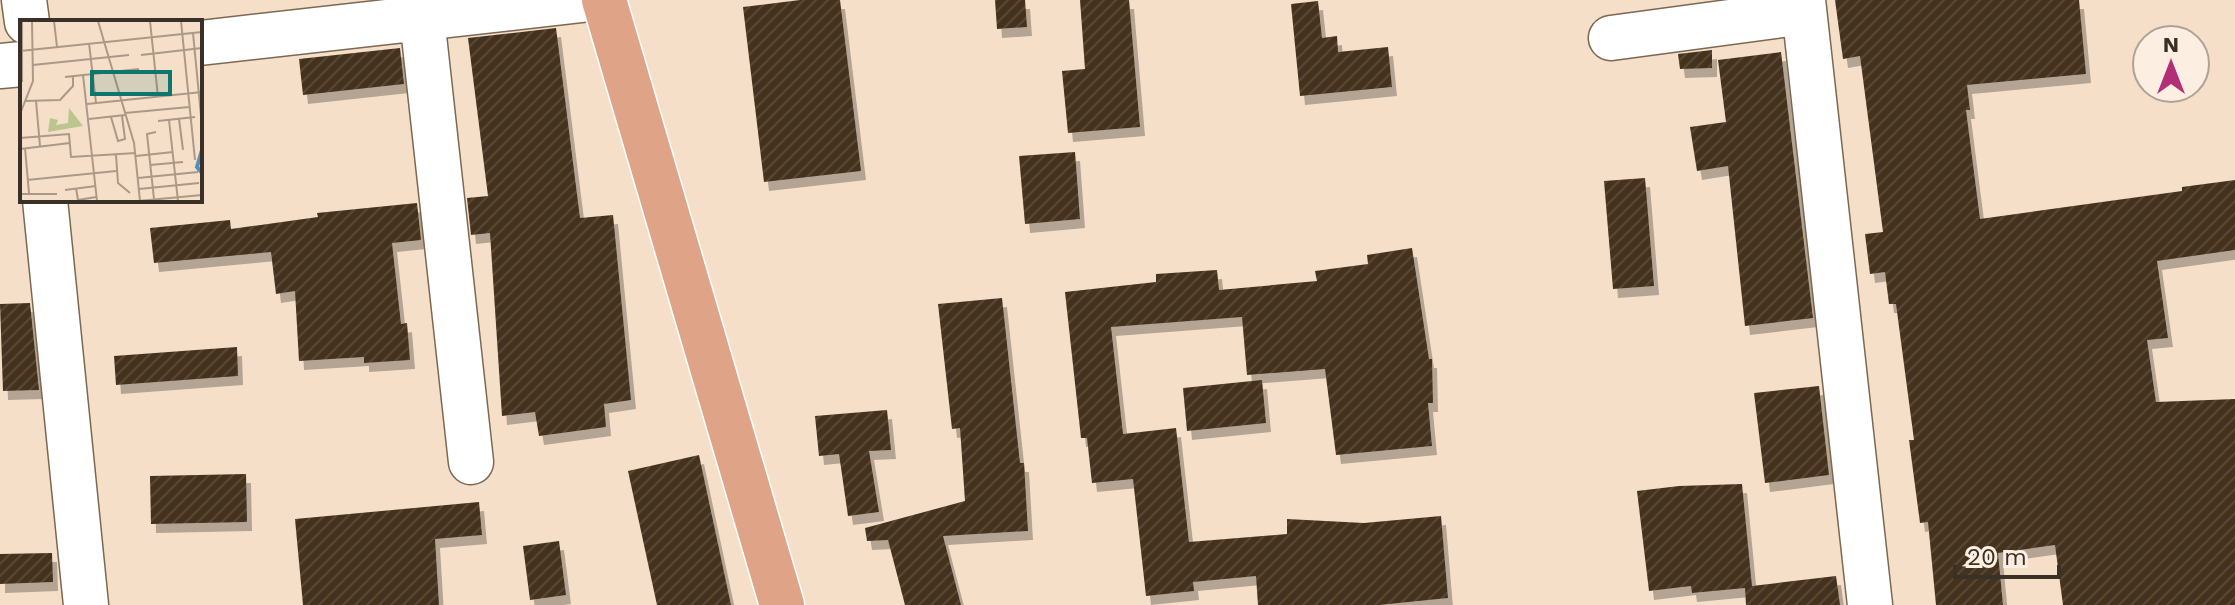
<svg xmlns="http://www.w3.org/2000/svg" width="2235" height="605" viewBox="0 0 2235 605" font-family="'Work Sans',sans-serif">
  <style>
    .building { fill: url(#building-hatch); filter: url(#shadow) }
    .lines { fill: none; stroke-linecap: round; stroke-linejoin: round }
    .minor-casing { stroke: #7b6752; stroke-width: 47 }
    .major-casing { stroke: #fff; stroke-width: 47 }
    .minor { stroke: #fff; stroke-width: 44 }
    .major { stroke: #dfa388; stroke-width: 44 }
    .inset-river { fill: none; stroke: #548fbc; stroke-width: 4 }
    .inset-road { fill: none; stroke: #a98; stroke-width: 2 }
    .view { fill: #0f766e; fill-opacity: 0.15; stroke: #0f766e; stroke-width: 4 }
    .inset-edge { fill: none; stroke: #393027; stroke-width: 4 }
  </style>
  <defs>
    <pattern id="building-hatch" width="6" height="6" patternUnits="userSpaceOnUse" patternTransform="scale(2)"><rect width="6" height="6" fill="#44321f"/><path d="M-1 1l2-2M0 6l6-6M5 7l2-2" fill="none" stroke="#574737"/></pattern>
    <filter id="shadow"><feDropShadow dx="5" dy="9" stdDeviation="0" flood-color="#0004"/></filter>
  </defs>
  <rect width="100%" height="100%" fill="#f6dfc8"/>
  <path class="building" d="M800,0h40l21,171 -97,11 -21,-175z
    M995,0h30l2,27 -30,2z
    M1080,0h49l11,127 -72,6 -6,-62 23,-2z
    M1835,0h244l7,74 -119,11 3,25h-4l14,109 202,-28v-4l53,-7v70l-78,11 11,77 -21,2 9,62 79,-3v206h-172l-8,-60 -57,8 5,52h-67l-8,-83 -8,1 -11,-83h5l-18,-136h-7l-4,-32 -15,2 -5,-40 18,-2 -23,-176 -17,3z
    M1318,1l4,37 15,-2 1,16 50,-5 4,40 -92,9 -9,-92z
    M556,28l24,190 33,-3 18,185 -27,4 2,23 -67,9 -4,-24 -33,4 -12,-183 -19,2 -4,-37 21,-2 -20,-158z
    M400,48l4,36 -101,11 -4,-36z
    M1712,50v18l-32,1 -2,-15z
    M1781,52l32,266 -68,8 -17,-160 -31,5 -7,-44 36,-5 -8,-62z
    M1075,152l5,67 -55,5 -6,-68z
    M1645,178l9,108 -41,3 -9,-108z
    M417,203l4,37 -29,3 9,81 6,-1 3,37 -46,3v-6l-65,4 -4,-70 -19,3 -5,-42 -117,11 -4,-35 80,-8 1,9 87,-12 -1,-4z
    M1412,248l17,111h3l1,44h-5l4,43 -96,9 -11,-86 -78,6 -5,-58 -131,10 12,107 53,-6 13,114 98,-8v-15l77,4 77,-7 7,82 -69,7h-121l-2,-29 -63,6 1,9 -48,5 -13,-117 -41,4 -5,-45h-6l-16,-146 91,-10v-8l61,-4 2,20 98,-9 -2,-10 53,-7 -1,-9z
    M1002,298l18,165h4l4,68 -85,5 18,69h-56l-17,-65 -21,1 -2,-13 100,-27 -5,-73 -8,1 -14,-125z
    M30,303l9,87 -36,1 -3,-87z
    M237,347l1,29 -122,9 -2,-29z
    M1262,380l4,43 -79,8 -4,-43z
    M1819,386l10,89 -64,8 -11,-90z
    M887,410l4,40 -22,1 10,61 -31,4 -9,-62 -20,2 -4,-40z
    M699,455l32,150h-74l-29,-134z
    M246,474l1,48 -96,2 -1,-48z
    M1742,484l10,102 84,-10 4,29h-94l-1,-17 -53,5 -1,-7 -42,5 -12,-100 42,-5z
    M479,502l3,33 -47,4 4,66h-136l-8,-86z
    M559,541l7,54 -36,5 -7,-54z
    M52,553l1,29 -53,2v-30z"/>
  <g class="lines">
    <defs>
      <path id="minor" d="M24,0l3,22
        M1803,0l67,605
        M422,18l49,444
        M1611,38l193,-26
        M200,43l382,-43
        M0,66l22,-2
        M45,200l41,405"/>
      <path id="major" d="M604,0l178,605"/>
    </defs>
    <use href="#minor" class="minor-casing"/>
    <use href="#major" class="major-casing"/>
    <use href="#minor" class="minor"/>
    <use href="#major" class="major"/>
  </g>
  <g transform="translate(20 20)">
    <rect width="182" height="182" fill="#f6dfc8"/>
    <path d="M49,88l14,18 -35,6 2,-14 8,2 -2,5 12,-2z" fill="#bbc58e"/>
    <path class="inset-river" d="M182,130l-5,17 5,6"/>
    <path class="inset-road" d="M34,1l3,26M78,1l36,122 6,58M130,1l8,76M161,1l14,139M173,13l8,83M69,23l7,60M0,31l182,-19M121,35l61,-7M13,45l96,-10M63,55l14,126M45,57l74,-8M2,62v-61M5,81l35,-1 13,-14v-10M16,81l4,45M67,84l115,-12M105,93l64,-6M0,94l13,-33 -1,-60M91,97l7,24 7,-2 -3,-23M69,99l36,-4M159,99l4,31M149,100l9,81M138,101l37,-4M0,118l49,-4 2,23 65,-4M5,128l4,45M0,129l50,-6M96,135l2,28 12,10M116,136l37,-4M130,145l33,-3M118,158l60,-6M7,160l89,-9M56,168l2,12 18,-3M119,169l60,-6M45,170l31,-4M0,174h37M134,179l-7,-65 9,-2M118,181l64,-6"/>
    <path class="view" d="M72,52h78v22h-78z"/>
    <rect width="182" height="182" class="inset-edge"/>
  </g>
  <g transform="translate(2171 64)"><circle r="38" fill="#fceee0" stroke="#aea296" stroke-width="2"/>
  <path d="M0-6L14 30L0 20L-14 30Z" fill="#b22f78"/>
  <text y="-12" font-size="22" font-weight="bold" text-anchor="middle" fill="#393027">N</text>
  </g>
  <path d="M1955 565v12h104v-12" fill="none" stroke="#393027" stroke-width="4"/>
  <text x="1967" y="565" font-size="24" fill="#393027" stroke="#fceee0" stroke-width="6" paint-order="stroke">20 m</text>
</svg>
